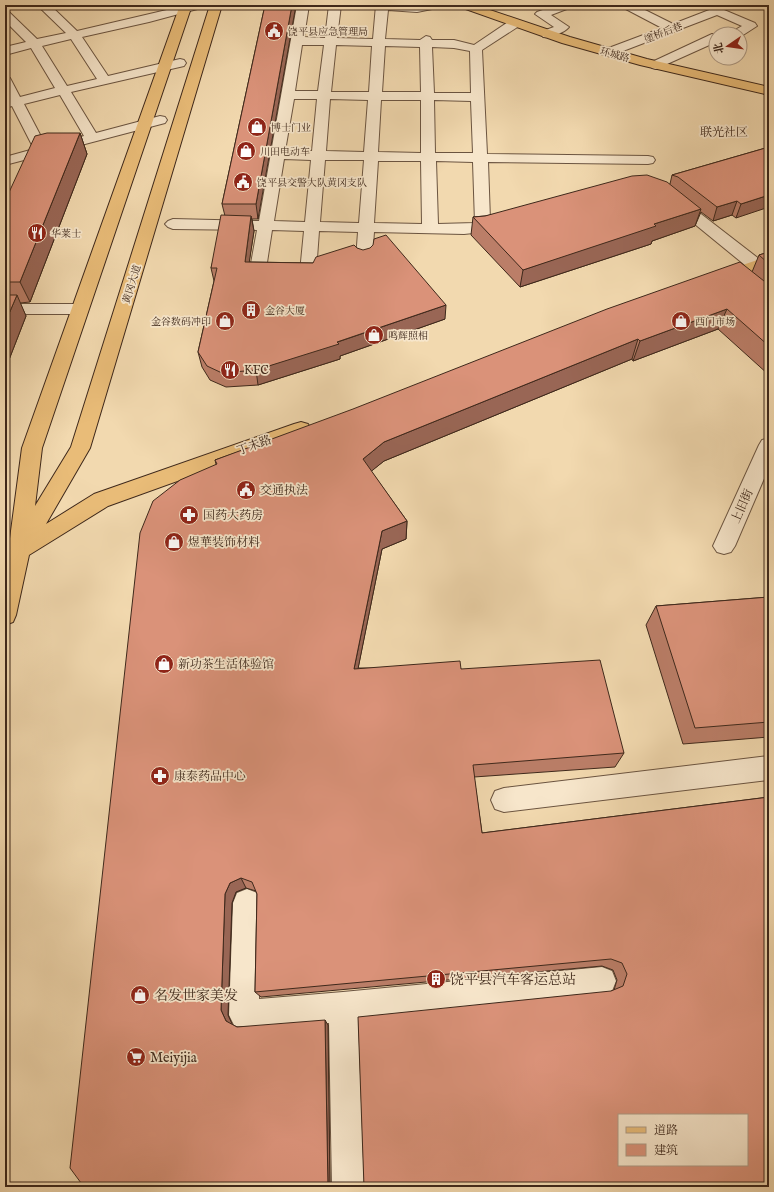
<svg xmlns="http://www.w3.org/2000/svg" width="774" height="1192" viewBox="0 0 774 1192" font-family="'IM FELL English','Noto Serif SC',serif">
  <style>
    .lines { fill: none; stroke-linecap: round; stroke-linejoin: round }
    .minor-casing { stroke: #6b5440; stroke-width: 2 }
    .major-casing { stroke: #3e281b; stroke-width: 2 }
    .minor { fill: #f7e6cb; fill-rule: evenodd }
    .major { fill: #e9bc78; fill-rule: evenodd }
    .wall { fill: #bb7e68; stroke: #3e281b }
    .shaded-wall { fill: #965; stroke: #3e281b }
    .building { fill: #da9279; stroke: #3e281b; fill-rule: evenodd }
    .labels { text-anchor: middle; stroke-width: 3.5; stroke-linejoin: round; paint-order: stroke }
    .far-poi-label { font-size: 10px; fill: #3e281b; stroke: #f7e6cb; text-anchor: start }
    .far-street-label { font-size: 10px; fill: #3e281b; stroke: #f7e6cb }
    .far-quarter-label { font-size: 12px; fill: #3e281b; stroke: #f7e6cb }
    .poi-label { font-size: 12px; fill: #3e281b; stroke: #f7e6cb; text-anchor: start }
    .street-label { font-size: 12px; fill: #3e281b; stroke: #f7e6cb }
    .near-poi-label { font-size: 14px; fill: #3e281b; stroke: #f7e6cb; text-anchor: start }
  </style>
  <rect width="100%" height="100%" fill="#f2d9af"/>
  <filter id="stains"><feTurbulence type="fractalNoise" baseFrequency=".005" numOctaves="4"/><feColorMatrix values="0 0 0 0 .2 0 0 0 0 .09 0 0 0 0 .02 0 0 0 .5 -.17"/></filter>
  <radialGradient id="worn" r=".72"><stop offset=".6" stop-color="#630" stop-opacity="0"/><stop offset="1" stop-color="#630" stop-opacity=".3"/></radialGradient>
  <g class="lines">
    <defs>
      <path id="minor" d="M37,5h13l27,26 111,-26h14l-1,3 -52,14 -67,15 26,39 72,-17 4,1 2,3 -2,3 -113,26 25,41 64,-17 5,1 2,3 -2,3 -160,42v-8l29,-8 -22,-43 -7,2v-8l3,-1 -3,-6v-16l5,1 10,19 35,-9 -24,-40 -26,7v-8l21,-5 -21,-21v-11l4,2 28,27 29,-6zM71,39l26,40 -30,7 -25,-40zM60,95l24,41 -38,10 -22,-42z
        M297,5h12l-5,32 21,1 4,-33h12l-4,33 36,1 3,-34h68l-2,2 -25,5 -29,-2 -3,29 35,1 6,-4 4,1 2,3h22l20,5 37,-25h8l2,3 -2,3 -37,24 5,104 161,2 5,1 2,3 -2,3 -5,1 -160,-2 2,58 11,-3 5,2 3,3 -3,3 -23,7 -19,2 -90,-2 -2,27 -2,3 -6,2 -6,-2 -2,-3 2,-27 -39,-1 -3,41 -2,4 -6,1 -6,-1 -2,-4 4,-41 -32,-1 -6,39 -2,4 -6,1 -6,-1 -2,-4 7,-39 -84,-1 -5,-2 -3,-3 3,-3 5,-2 86,2zM302,45h22l-6,46h-23zM336,45l36,1 -3,46h-38zM385,46l35,1 1,45h-39zM432,47l22,1 16,3 1,42h-37zM294,99h23l-5,52h-27zM330,99l38,1 -4,52 -38,-1zM381,100h40v53l-43,-1zM434,100l37,1 2,52h-38zM284,159l27,1 -6,62 -31,-1zM325,160h39l-5,63 -39,-1zM378,161h43l1,63 -48,-1zM436,161l37,1 2,61 -37,1z
        M557,5h17l-2,2 -21,8 18,12c-5,6 -19,11 -26,10l-2,-3 2,-3 11,-4 -19,-13 2,-2z
        M620,5h15l38,19 44,-17 38,16 2,3 -17,11v-3h-24v8l-60,27 -4,-1 -2,-3 2,-3 60,-28h5l2,-3 16,-1 7,-4 -25,-11 -107,41 -4,-1 -2,-3 2,-3 56,-21 -40,-21z
        M759,5h10v5l-8,-3z
        M674,195l5,2 84,65 2,4 -2,4 -6,1 -6,-1 -82,-67 -3,-3 3,-3z
        M5,304h75l6,1 2,4 -2,4 -6,1h-75z
        M769,438v29l-34,79 -4,6 -7,2 -7,-2 -4,-6 46,-101 3,-5z
        M769,756v24l-265,32 -9,-3 -4,-9 4,-9 9,-3z
        M247,889l10,4 4,10 -2,96 84,-7 259,-25 10,4 4,10 -4,10 -10,4 -244,25 6,167h-32l-3,-164 -85,7 -10,-5 -5,-10 4,-112 4,-10z"/>
      <path id="major" d="M180,5h12l-150,443 -7,58 36,-59 139,-442h12l-132,443 -44,76 48,-30 200,-70 7,-2 7,2 3,5 -3,5 -200,72 -79,49 -13,60 -3,7 -8,3v-77l4,-2 13,-98z
        M458,5h17l95,32 77,22 122,28v8l-129,-30 -78,-22 -102,-36z
        M769,256v11l-50,17 -6,-1 -2,-4 2,-4z"/>
    </defs>
    <use href="#minor" class="minor-casing"/>
    <use href="#major" class="major-casing"/>
    <use href="#minor" class="minor"/>
    <use href="#major" class="major"/>
  </g>
  <path class="wall" d="M265,5l-7,214h-6l2,12 -5,31 64,1 44,-15 88,71 -105,37v3l-82,26 -32,2 -16,-7 -8,-13 -4,-15 16,-71 -3,-13 14,-52 -3,-12z
    M80,133l7,21 -57,148 -10,1 6,13 -21,54v-169z
    M769,147l-33,71 -4,-3 -19,6 -12,-9 -6,14 -43,15 -1,3 -131,43 -49,-52 2,-18 12,-1 185,-32 2,-9z
    M769,252v123l-51,-46 -85,32 -1,-2 -248,102 -13,10 36,50 -1,18 -24,10 -24,119 103,1 163,84 -9,14 -141,10 8,56 287,-36v390l-158,-196 3,-1 3,-10 -4,-10 -11,-4 -341,31 -6,-5 2,-98 -1,-3 -10,-3 -10,4 -4,11 -4,112 4,10 5,2 91,-2 2,162h-246l132,-723 -1,-4 537,-188 7,-17z
    M769,508v14l-4,-7z
    M769,597v140l-86,7 -37,-119 10,-19z"/>
  <path class="shaded-wall" d="M292,5h4l-38,214 -2,-15z
    M80,133l7,21 -57,148 -10,-20z
    M769,195v12l-33,11 5,-14z
    M737,201l-5,14 -19,6 4,-14z
    M701,209l-6,17 -43,15 -1,3 -131,43 3,-17 131,-46z
    M251,216l3,15 -7,46 -2,-15z
    M17,295l9,21 -21,54v-47z
    M446,305l-1,14 -105,37v3l-82,26 -2,-15z
    M727,309l-9,20 -85,32 7,-20z
    M638,339l-6,20 -248,102 -21,17v-19l21,-17z
    M407,521l-1,18 -24,10 -27,135 -1,-15 28,-138z
    M241,878l5,10 -10,4 -4,11 -4,112 5,11 -7,-5 -5,-11 4,-116 5,-11z
    M325,1020l3,5 2,162h-2z"/>
  <path class="building" d="M265,5h27l-36,199h-34z
    M47,133h33l-60,149h-15v-81l30,-65z
    M769,147v48l-28,9 -4,-3 -20,6 -39,-30 -6,-2z
    M647,175l20,7 34,27 -47,15 2,2 -133,44 -50,-53 12,-1 147,-40z
    M221,215l30,1 -6,46 68,1 3,-6 38,-12 3,3 6,2 7,-2 3,-3 1,-6 12,-4 60,70 -109,37 2,2 -83,26 -34,3 -15,-7 -9,-14 19,-84h-6z
    M769,252v12l-10,-9z
    M740,262l29,23v61l-42,-37 -87,32 -2,-2 -254,103 -21,17 44,62 -25,10 -28,138 106,-8 1,8 139,-9 24,93 -151,12 9,68 287,-36v390h-405l-6,-170 253,-26 12,-5 4,-12 -5,-11 -11,-4 -356,33 2,-98 -5,-12 -11,-4 -11,5 -5,11 -4,116 5,11 11,6 88,-7 3,167h-244l-14,-19 70,-635 13,-32 27,-21 37,-16 -2,-4 138,-51 254,-100zM619,1115h128v50h-128z
    M5,295h12l-12,28z
    M769,597v125l-74,6 -39,-122z"/>
  <defs>
    <symbol id="civic-disc" viewBox="-11 -11 22 22"><circle r="9.5" fill="#8f2418" stroke="#f7e6cb"/><path d="M-.6-6.5H3V-4.5H.6V-3L4-1V1h2V6H-6V1h2V-1L-.6-3ZM-1.2 2.5V6h2.4V2.5Z" fill="#fff"/></symbol>
    <symbol id="shop-disc" viewBox="-11 -11 22 22"><circle r="9.5" fill="#8f2418" stroke="#f7e6cb"/><path d="M-5-2.5h2.3a2.7 3.5 0 0 1 5.4 0H5L5.5 6h-11ZM-1.5-2.5h3a1.5 2.3 0 0 0-3 0Z" fill="#fff"/></symbol>
    <symbol id="restaurant-disc" viewBox="-11 -11 22 22"><circle r="9.5" fill="#8f2418" stroke="#f7e6cb"/><path d="M-5-6h1v4h1v-4h1v4h1v-4h1v5L-1.5 .5V6h-2V.5L-5-1ZM5-6V6H3V1.5H1.5Q1.5-4 5-6Z" fill="#fff"/></symbol>
    <symbol id="building-disc" viewBox="-11 -11 22 22"><circle r="9.5" fill="#8f2418" stroke="#f7e6cb"/><path d="M-4-6H4V6H1V3H-1V6H-4ZM-2.5-4.3h1.7v1.8h-1.7ZM.8-4.3h1.7v1.8H.8ZM-2.5-1h1.7V.8h-1.7ZM.8-1h1.7V.8H.8Z" fill="#fff"/></symbol>
    <symbol id="pharmacy-disc" viewBox="-11 -11 22 22"><circle r="9.5" fill="#8f2418" stroke="#f7e6cb"/><path d="M-2-6h4v4h4v4h-4v4h-4v-4h-4v-4h4Z" fill="#fff"/></symbol>
    <symbol id="supermarket-disc" viewBox="-11 -11 22 22"><circle r="9.5" fill="#8f2418" stroke="#f7e6cb"/><path d="M-6-5.5h2.5l.6 2H6L4.5 2H-2.5L-4.4-4H-6ZM-1.5 3.2a1.3 1.3 0 1 0 .1 0ZM3 3.2a1.3 1.3 0 1 0 .1 0Z" fill="#fff"/></symbol>
  </defs>
  <g fill-rule="evenodd">
    <use href="#civic-disc" x="263" y="20" width="22" height="22"/>
    <use href="#shop-disc" x="246" y="116" width="22" height="22"/>
    <use href="#shop-disc" x="235" y="140" width="22" height="22"/>
    <use href="#civic-disc" x="232" y="171" width="22" height="22"/>
    <use href="#restaurant-disc" x="26" y="222" width="22" height="22"/>
    <use href="#building-disc" x="240" y="299" width="22" height="22"/>
    <use href="#shop-disc" x="214" y="310" width="22" height="22"/>
    <use href="#shop-disc" x="670" y="310" width="22" height="22"/>
    <use href="#shop-disc" x="363" y="324" width="22" height="22"/>
    <use href="#restaurant-disc" x="219" y="359" width="22" height="22"/>
    <use href="#civic-disc" x="235" y="479" width="22" height="22"/>
    <use href="#pharmacy-disc" x="178" y="504" width="22" height="22"/>
    <use href="#shop-disc" x="163" y="531" width="22" height="22"/>
    <use href="#shop-disc" x="153" y="653" width="22" height="22"/>
    <use href="#pharmacy-disc" x="149" y="765" width="22" height="22"/>
    <use href="#building-disc" x="425" y="968" width="22" height="22"/>
    <use href="#shop-disc" x="129" y="984" width="22" height="22"/>
    <use href="#supermarket-disc" x="125" y="1046" width="22" height="22"/>
  </g>
  <g class="labels">
    <g class="far-poi-label">
      <text x="288" y="35">饶平县应急管理局</text>
      <text x="271" y="131">博士门业</text>
      <text x="260" y="155">川田电动车</text>
      <text x="257" y="186">饶平县交警大队黄冈支队</text>
      <text x="51" y="237">华莱士</text>
      <text x="265" y="314">金谷大厦</text>
      <text x="211" y="325" text-anchor="end">金谷数码冲印</text>
      <text x="695" y="325">西门市场</text>
      <text x="388" y="339">鸣辉照相</text>
    </g>
    <g class="far-street-label">
      <text transform="translate(663 32) rotate(-21)" y="4">塗桥后巷</text>
      <text transform="translate(615 54) rotate(15)" y="4">环城路</text>
      <text transform="translate(131 284) rotate(-73)" y="4">黄冈大道</text>
    </g>
    <g class="far-quarter-label">
      <text x="724" y="136">联光社区</text>
    </g>
    <g class="poi-label">
      <text x="244" y="374">KFC</text>
      <text x="260" y="494">交通执法</text>
      <text x="203" y="519">国药大药房</text>
      <text x="188" y="546">煜華装饰材料</text>
      <text x="178" y="668">新功茶生活体验馆</text>
      <text x="174" y="780">康泰药品中心</text>
    </g>
    <g class="street-label">
      <text transform="translate(254 445) rotate(-20)" y="4">丁未路</text>
      <text transform="translate(742 506) rotate(-66)" y="4">上旧街</text>
    </g>
    <g class="near-poi-label">
      <text x="450" y="984">饶平县汽车客运总站</text>
      <text x="154" y="1000">名发世家美发</text>
      <text x="150" y="1062">Meiyijia</text>
    </g>
  </g>
  <rect width="774" height="1192" fill="none" stroke="#f2d9af" stroke-width="20"/>
  <rect x="6" y="6" width="762" height="1180" fill="none" stroke="#3e281b" stroke-width="2"/>
  <rect x="10" y="10" width="754" height="1172" fill="none" stroke="#3e281b"/>
  <rect x="618" y="1114" width="130" height="52" fill="#f7e6cb" stroke="#ad9a85"/>
  <rect x="626" y="1127" width="20" height="6" fill="#e9bc78" stroke="#ad9a85"/>
  <text x="654" y="1134" font-size="12" fill="#3e281b">道路</text>
  <rect x="626" y="1144" width="20" height="12" fill="#da9279" stroke="#ad9a85"/>
  <text x="654" y="1154" font-size="12" fill="#3e281b">建筑</text>
  <g transform="translate(728 46) rotate(257)"><circle r="19" fill="#f7e6cb" stroke="#ad9a85"/>
  <path d="M0-3L7 15L0 10L-7 15Z" fill="#8f2418"/>
  <text y="-6" font-size="11" font-weight="bold" text-anchor="middle" fill="#3e281b">北</text>
  </g>
  <rect width="100%" height="100%" filter="url(#stains)"/>
  <rect width="100%" height="100%" fill="url(#worn)"/>
</svg>
